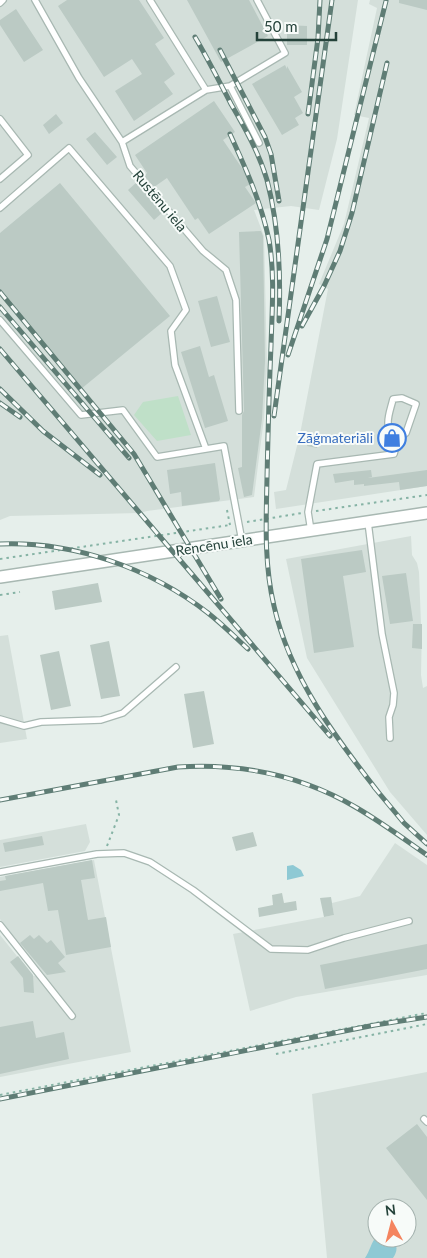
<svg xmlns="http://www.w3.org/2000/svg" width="427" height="1258" viewBox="0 0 427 1258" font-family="Lato,sans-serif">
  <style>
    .built { fill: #d4dfda; fill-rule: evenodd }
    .green { fill: #bfe0c8 }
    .water { fill: #8ec9d4 }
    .building { fill: #bbcac4 }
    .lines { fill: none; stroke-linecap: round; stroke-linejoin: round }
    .service-casing { stroke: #a8b8b2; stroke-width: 8 }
    .minor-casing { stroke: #a8b8b2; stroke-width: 14 }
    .path { stroke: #86b3a5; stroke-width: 2; stroke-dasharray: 2.5 4; stroke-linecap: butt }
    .service { stroke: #fff; stroke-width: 5.5 }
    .minor { stroke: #fff; stroke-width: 11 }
    .rail-casing { stroke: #5f7d75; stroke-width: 5 }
    .rail { stroke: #f7fbf9; stroke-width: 3; stroke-dasharray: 9; stroke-linecap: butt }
    .labels { text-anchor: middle; stroke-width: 4; stroke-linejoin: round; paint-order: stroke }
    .street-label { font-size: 14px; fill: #24423a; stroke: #f7fbf9 }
    .shop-label { font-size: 14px; fill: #366cbe; stroke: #f7fbf9; text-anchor: end }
  </style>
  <rect width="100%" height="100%" fill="#e6efeb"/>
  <path class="built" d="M0,0h358l-21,139 -18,71 -28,-4 -37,4 10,26 3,130 -3,52 -10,79 -107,14 -7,2 -130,3 -10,4z
    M370,0h57v486l-151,23 -2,-17 12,-2 14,-56 28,-145 -9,-5 25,-60 25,-106 -15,-3 23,-107 -8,-4z
    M411,536l1,19 5,8 2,9 2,52h1l-1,51 2,13 4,-2v149l-37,-43 -83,-134 -21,-99z
    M8,635l19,104 -27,4v-107z
    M86,824l4,18 -5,9 -85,16v-27z
    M395,843l32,22v110l-131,22 -46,14 -17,-77 101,-19 -2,-12 28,-7z
    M94,860l37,192 -131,25v-142l33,41 11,-2 -36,-42 -8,-13v-42z
    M427,1072v186h-100l-15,-164zM377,1208h30v30h-30z"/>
  <path class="green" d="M178,396l13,39 -34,6 -23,-26 9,-13z"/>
  <path class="water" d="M293,865l8,5 3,6 -17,4v-14z
    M377,1236v2h14c7,7 7,12 2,20h-28c5,-7 6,-16 12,-22z"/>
  <path class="building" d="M67,0h72l25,38 -9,6 20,30 -11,8 9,12 -39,27 -19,-30 27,-17 -10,-15 -28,18 -46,-71z
    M187,0h62l19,36 -47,26z
    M399,0h28v10l-28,-7z
    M16,9l27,41 -19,12 -24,-37v-5z
    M287,25l20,1v19h-20z
    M285,65l2,4v-3l15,26 -8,5 9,16 -8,5 4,7 -17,10 -30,-51z
    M214,101l21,31 -12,8 29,43 -7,4 11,16 -47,31 -11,-16 -3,2 -28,-42 -13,9 -10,-11 3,-3 -12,-18z
    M56,114l7,9 -14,11 -6,-9z
    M95,132l22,25 -10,8 -21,-26z
    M137,182l26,30 -9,8 -26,-30z
    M60,183l110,133 -89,73 -81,-99v-57z
    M261,231l2,5 2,125 -3,58 -10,76 -8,2 -6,-29 4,-1v-52l2,-4 -5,-179z
    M217,296l13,46 -19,5 -13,-46z
    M200,346l9,31 5,-2 14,46 -23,7 -24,-76z
    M309,436l10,2 -2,10 -10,-2z
    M215,463l5,36 -1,2 -37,5 -1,-14 -11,2 -3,-24z
    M371,470l1,7 -4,1 59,-8v16l-27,4 -1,-8 -35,4v-2l-10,1v-5l-19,3 -2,-9z
    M362,550l4,22 -23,4 11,71 -40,6 -13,-94z
    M406,573l7,48 -23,3 -8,-48z
    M98,583l4,19 -47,8 -3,-19z
    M413,624h9v25l-10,-1z
    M109,641l11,55 -19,3 -11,-54z
    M59,651l12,55 -20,4 -11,-55z
    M204,691l10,53 -21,4 -9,-54z
    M253,832l4,14 -21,5 -4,-14z
    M42,836l2,9 -39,7 -2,-9z
    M92,860l3,18 -14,2 7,40 18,-3 5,30 -45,8 -8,-45 -10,1 -5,-28 -43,8v-10l6,-1 -1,-4z
    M282,893l2,10 12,-2 1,9 -38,7 -1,-9 15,-3 -1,-10z
    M331,897l3,18 -10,2 -4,-19z
    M30,935l4,4 5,-4 8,8 4,-3 14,17 -7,6 8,9 -19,3 -27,-32z
    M427,944v25l-102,20 -5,-24z
    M18,956l15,19 1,18 -10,-1 -1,-14 -13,-16z
    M33,1021l3,17 28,-6 5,27 -69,15v-47z
    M417,1124l10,13v63l-41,-52z"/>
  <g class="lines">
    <defs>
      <path id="service" d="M35,0l44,78 43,64 8,24 73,85 23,19 10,30 3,111
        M150,0l56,90 24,-4
        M257,0l28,53 -55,33 29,57
        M0,3l3,-3
        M0,119l28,36 -28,24
        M122,142l84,-52
        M0,208l69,-60 101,118 16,44 -15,21 4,34 31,84 18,-3 18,95
        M0,320l81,95 42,-5 34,47 49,-8
        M368,522l14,112 12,59 -1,12 -4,12 1,21
        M311,531l-3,-19 9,-48 77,-10 4,-15 8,-6 10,-29 -14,-6 -9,1c-4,17 -11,28 5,40
        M0,719l24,7 17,-4 60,-2 22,-7 53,-46
        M0,872l97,-18 27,-1 26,9 43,28 78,59 37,1 36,-12 65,-17
        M0,925l72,91
        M424,1119l3,3"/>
      <path id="minor" d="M0,577l427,-64"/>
    </defs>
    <use href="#service" class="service-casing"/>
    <use href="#minor" class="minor-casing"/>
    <path class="path" d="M227,510l3,15
      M316,511l111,-16
      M247,522l55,-9
      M0,559l230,-34
      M0,595l20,-3
      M107,846l12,-31 -3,-15
      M276,1054l151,-30
      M0,1095l427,-82"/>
    <use href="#service" class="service"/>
    <use href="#minor" class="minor"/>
    <defs>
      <path id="rail" d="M195,37c13,22 24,44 36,67 14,24 28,49 36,76 12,46 14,94 12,141
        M220,50l45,87 6,17 8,47
        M308,114l10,-76 2,-38
        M230,134c16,35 31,68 39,106 6,35 3,71 2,106 -2,44 -3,88 -4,132 -1,44 -3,86 7,128 16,71 61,131 105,187
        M0,292l134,162 87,145
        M0,307l129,151
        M302,326l22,-40 16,-35 12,-38 35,-150
        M0,349l330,387
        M288,355l39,-116 59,-238
        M0,389l43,42 57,44
        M0,403l20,14
        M274,416l58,-416
        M0,544c73,-3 150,24 208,69 14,11 27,24 40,36
        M374,787l30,36 23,21
        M0,800l178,-33c63,-4 125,9 179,41 24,14 47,31 70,47
        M0,1099l375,-74 52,-8"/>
    </defs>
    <use href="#rail" class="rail-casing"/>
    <use href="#rail" class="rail"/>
  </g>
  <defs>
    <symbol id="shop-ring" viewBox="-11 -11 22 22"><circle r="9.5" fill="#f7fbf9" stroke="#3f7fe0" stroke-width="1.5"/><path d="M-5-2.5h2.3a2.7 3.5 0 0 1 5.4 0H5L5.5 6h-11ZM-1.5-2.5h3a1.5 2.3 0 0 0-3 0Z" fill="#3f7fe0"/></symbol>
  </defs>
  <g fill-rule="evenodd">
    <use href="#shop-ring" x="376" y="422" width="32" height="32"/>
  </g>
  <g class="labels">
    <g class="street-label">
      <text transform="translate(160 201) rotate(50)" y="5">Rustēnu iela</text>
      <text transform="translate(214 545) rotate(-9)" y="5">Rencēnu iela</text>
    </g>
    <g class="shop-label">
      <text x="373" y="443">Zāģmateriāli</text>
    </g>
  </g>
  <g transform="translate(392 1223) rotate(353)"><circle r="24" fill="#f7fbf9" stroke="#a3b1ad"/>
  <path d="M0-4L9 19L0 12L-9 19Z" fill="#f4845f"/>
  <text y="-8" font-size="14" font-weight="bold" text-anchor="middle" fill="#24423a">N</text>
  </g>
  <path d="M257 32v8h79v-8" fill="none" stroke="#24423a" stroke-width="2.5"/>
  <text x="264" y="32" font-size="15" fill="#24423a" stroke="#f7fbf9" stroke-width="4" paint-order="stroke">50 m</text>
</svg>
